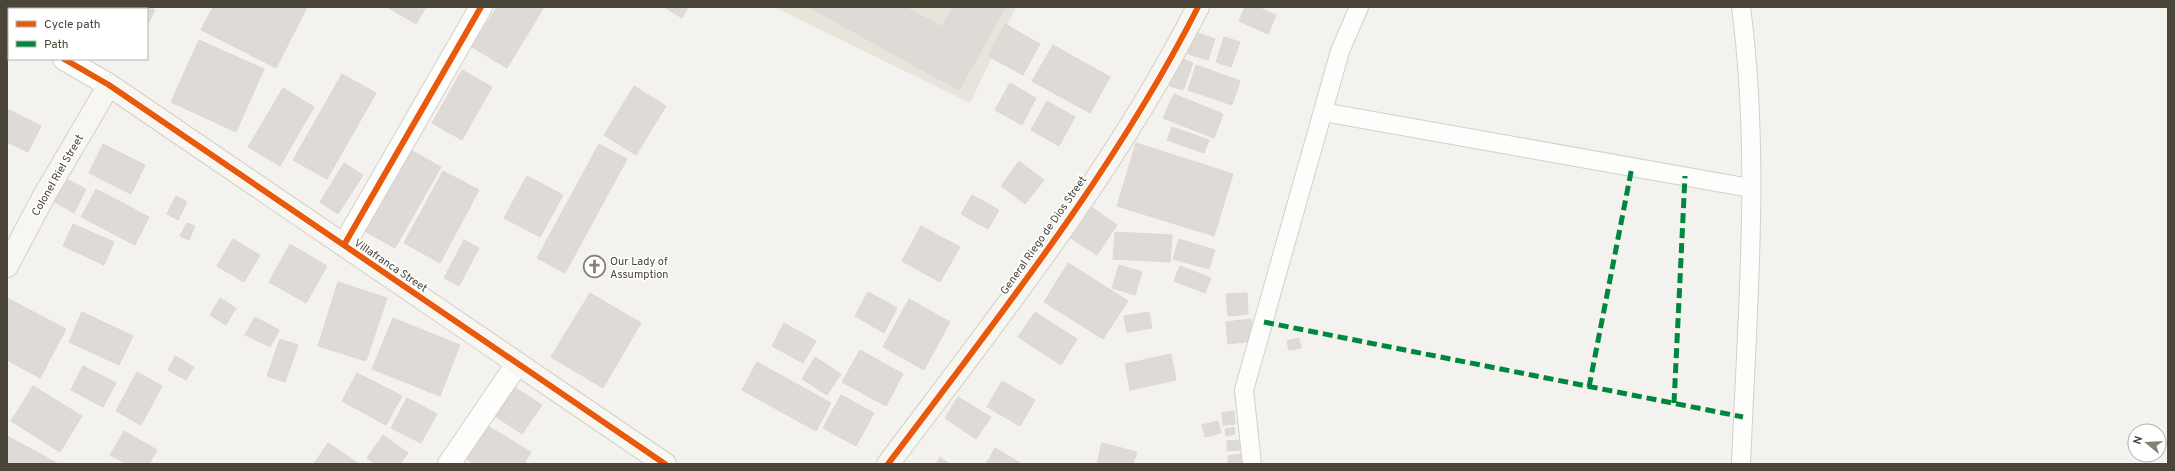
<svg xmlns="http://www.w3.org/2000/svg" width="2175" height="471" viewBox="0 0 2175 471" font-family="Overpass,sans-serif">
  <style>
    .residential { fill: #e7e4dc }
    .building { fill: #dedbd6; stroke: #dcd9d4 }
    .lines { fill: none; stroke-linecap: round; stroke-linejoin: round }
    .lane-casing { stroke: #d2d0cb; stroke-width: 20 }
    .street-casing { stroke: #d2d0cb; stroke-width: 24 }
    .secondary-casing { stroke: #d3cfc5; stroke-width: 24 }
    .lane { stroke: #fdfdfc; stroke-width: 18 }
    .street { stroke: #fdfdfc; stroke-width: 22 }
    .secondary { stroke: #f7f6f1; stroke-width: 22 }
    .quiet { stroke: #00873e; stroke-width: 5; stroke-dasharray: 10 5; stroke-linecap: butt }
    .cycleway-casing { stroke: #fff; stroke-width: 8 }
    .cycleway { stroke: #e8590c; stroke-width: 6 }
    .labels { text-anchor: middle; stroke-width: 3.5; stroke-linejoin: round; paint-order: stroke }
    .street-label { font-size: 11px; fill: #4b4439; stroke: #fff }
    .poi-label { font-size: 11px; fill: #4b4439; stroke: #fff; text-anchor: start }
  </style>
  <rect width="100%" height="100%" fill="#f4f2ee"/>
  <path class="residential" d="M774,7h242l-46,96z"/>
  <path class="building" d="M80,7h45l-1,2h-45z
    M133,7h16l6,3 -8,16v-17h-15z
    M213,7h94l-31,61 -75,-38z
    M387,7h39l-10,17z
    M497,7h47l-37,61 -35,-21z
    M664,7h24l-6,11z
    M809,7h96l37,20 11,-20h52l-46,83z
    M1245,7h13l18,8 -8,19 -29,-13z
    M1005,24l35,20 -17,31 -35,-19z
    M1195,32l20,7 -7,21 -20,-6z
    M1224,37l16,5 -9,25 -15,-5z
    M199,40l65,29 -28,63 -65,-30z
    M1053,45l57,32 -20,36 -58,-32z
    M1181,58l12,5 -10,27 -13,-4z
    M1196,65l44,16 -8,24 -44,-15z
    M462,70l30,17 -30,53 -30,-17z
    M342,74l34,19 -49,86 -34,-19z
    M1010,83l26,15 -14,27 -27,-15z
    M634,86l32,20 -30,49 -32,-20z
    M283,88l31,19 -34,59 -32,-19z
    M1174,94l49,20 -9,24 -51,-20z
    M1047,101l28,16 -16,29 -28,-16z
    M7,109l34,17 -13,26 -21,-10z
    M1172,127l37,13 -5,13 -37,-13z
    M1136,143l97,31 -19,62 -97,-30z
    M103,144l42,21 -14,29 -42,-21z
    M599,144l28,15 -62,114 -28,-15z
    M407,148l34,19 -46,81 -34,-19z
    M1019,161l25,19 -19,24 -24,-18z
    M344,163l19,12 -25,39 -18,-12z
    M443,171l36,19 -39,73 -36,-20z
    M58,175l28,14 -12,24 -28,-16z
    M527,176l36,19 -23,42 -36,-19z
    M96,189l53,28 -14,28 -54,-28z
    M972,195l27,15 -11,19 -27,-15z
    M176,196l11,6 -9,18 -11,-6z
    M1090,206l27,19 -20,30 -28,-18z
    M187,223l8,3 -6,14 -9,-4z
    M73,224l41,18 -10,23 -41,-19z
    M921,226l39,21 -20,35 -38,-21z
    M1115,232l57,3 -2,27 -57,-3z
    M233,239l27,16 -16,27 -27,-16z
    M1179,239l36,11 -6,19 -36,-10z
    M464,240l15,8 -20,38 -15,-8z
    M290,244l37,22 -21,37 -37,-21z
    M1068,263l60,38 -25,38 -59,-37z
    M1119,265l23,7 -7,23 -23,-7z
    M1180,266l31,12 -6,15 -31,-12z
    M338,282l49,16 -21,63 -48,-15z
    M868,292l29,16 -13,25 -29,-17z
    M590,293l51,30 -38,65 -52,-31z
    M1247,293l1,21 -20,2 -2,-22z
    M7,298l59,31 -26,49 -33,-18z
    M220,298l16,10 -10,17 -16,-10z
    M909,299l41,23 -26,48 -41,-23z
    M82,312l51,24 -14,29 -50,-23z
    M1035,312l42,27 -16,26 -43,-28z
    M1149,312l3,16 -25,4 -3,-16z
    M255,317l24,13 -9,17 -25,-12z
    M393,318l67,27 -20,51 -68,-27z
    M1251,319l2,22 -25,3 -2,-22z
    M784,323l32,18 -13,22 -31,-17z
    M1299,338l2,10 -12,2 -2,-9z
    M280,339l18,6 -13,37 -18,-6z
    M860,350l43,24 -17,32 -44,-24z
    M1171,354l5,26 -46,10 -5,-26z
    M175,356l19,11 -8,13 -18,-10z
    M815,357l26,17 -14,21 -25,-16z
    M757,362l74,41 -15,28 -74,-41z
    M83,366l33,17 -13,24 -32,-17z
    M137,372l25,14 -21,39 -25,-14z
    M357,373l45,23 -16,29 -44,-24z
    M1002,381l33,19 -15,26 -33,-19z
    M507,382l35,23 -20,29 -35,-23z
    M33,386l49,30 -22,36 -49,-31z
    M841,395l33,18 -18,33 -33,-18z
    M958,397l33,20 -15,22 -31,-21z
    M407,398l30,16 -16,29 -30,-15z
    M1234,411l1,13 -12,1 -1,-12z
    M1218,421l3,12 -16,4 -3,-12z
    M481,422l50,30 -7,12h-49l-14,-8z
    M1234,427l1,7 -9,2 -1,-7z
    M124,431l33,19 -8,14h-22l-17,-9z
    M383,435l25,18 -8,11h-25l-8,-6z
    M7,436l52,28h-52z
    M1240,440v10l-13,1v-10z
    M328,443l31,21h-45z
    M1102,443l35,9 -4,12h-36z
    M995,448l27,16h-36z
    M1242,454l1,9 -15,1v-8z
    M940,457l10,7h-14z"/>
  <g class="lines">
    <defs>
      <path id="lane" d="M1741,7c20,151 6,306 0,457
        M1323,112l427,76
        M1252,464l-8,-74 96,-339 19,-44"/>
      <path id="street" d="M7,25l2,1
        M64,59l45,26
        M344,245l137,-238
        M449,464l68,-100"/>
      <path id="secondary" d="M7,266l37,-70 65,-111 556,379
        M888,464c109,-145 228,-295 310,-457"/>
    </defs>
    <use href="#lane" class="lane-casing"/>
    <use href="#street" class="street-casing"/>
    <use href="#secondary" class="secondary-casing"/>
    <use href="#lane" class="lane"/>
    <use href="#street" class="street"/>
    <use href="#secondary" class="secondary"/>
    <path class="quiet" d="M1264,322l479,95
      M1589,387l43,-220
      M1674,403l11,-227"/>
    <defs>
      <path id="cycleway" d="M64,59l45,26 556,379
        M344,245l137,-238
        M888,464c109,-145 228,-295 310,-457"/>
    </defs>
    <use href="#cycleway" class="cycleway-casing"/>
    <use href="#cycleway" class="cycleway"/>
  </g>
  <defs>
    <symbol id="church-ring" viewBox="-11 -11 22 22"><circle r="9.5" fill="#fff" stroke="#868178" stroke-width="1.5"/><path d="M-1.2-6h2.4v3.5h3.3v2.4h-3.3V6h-2.4V-.1h-3.3v-2.4h3.3Z" fill="#868178"/></symbol>
  </defs>
  <g fill-rule="evenodd">
    <use href="#church-ring" x="582" y="254" width="25" height="25"/>
  </g>
  <g class="labels">
    <g class="street-label">
      <text transform="translate(57 175) rotate(-60)" y="4">Colonel Riel Street</text>
      <text transform="translate(1043 235) rotate(-55)" y="4">General Riego de Dios Street</text>
      <text transform="translate(391 265) rotate(34)" y="4">Villafranca Street</text>
    </g>
    <g class="poi-label">
      <text x="610" y="265">Our Lady of<tspan x="610" dy="13">Assumption</tspan></text>
    </g>
  </g>
  <rect width="2175" height="471" fill="none" stroke="#4b4439" stroke-width="16"/>
  <rect x="8" y="8" width="140" height="52" fill="#ffffff" stroke="#b7b4b0"/>
  <rect x="16" y="21" width="20" height="6" fill="#e8590c" stroke="#b7b4b0"/>
  <text x="44" y="28" font-size="12" fill="#4b4439">Cycle path</text>
  <rect x="16" y="41" width="20" height="6" fill="#00873e" stroke="#b7b4b0"/>
  <text x="44" y="48" font-size="12" fill="#4b4439">Path</text>
  <g transform="translate(2147 443) rotate(288)"><circle r="19" fill="#ffffff" stroke="#b7b4b0"/>
  <path d="M0-3L7 15L0 10L-7 15Z" fill="#868178"/>
  <text y="-6" font-size="11" font-weight="bold" text-anchor="middle" fill="#4b4439">N</text>
  </g>
</svg>
